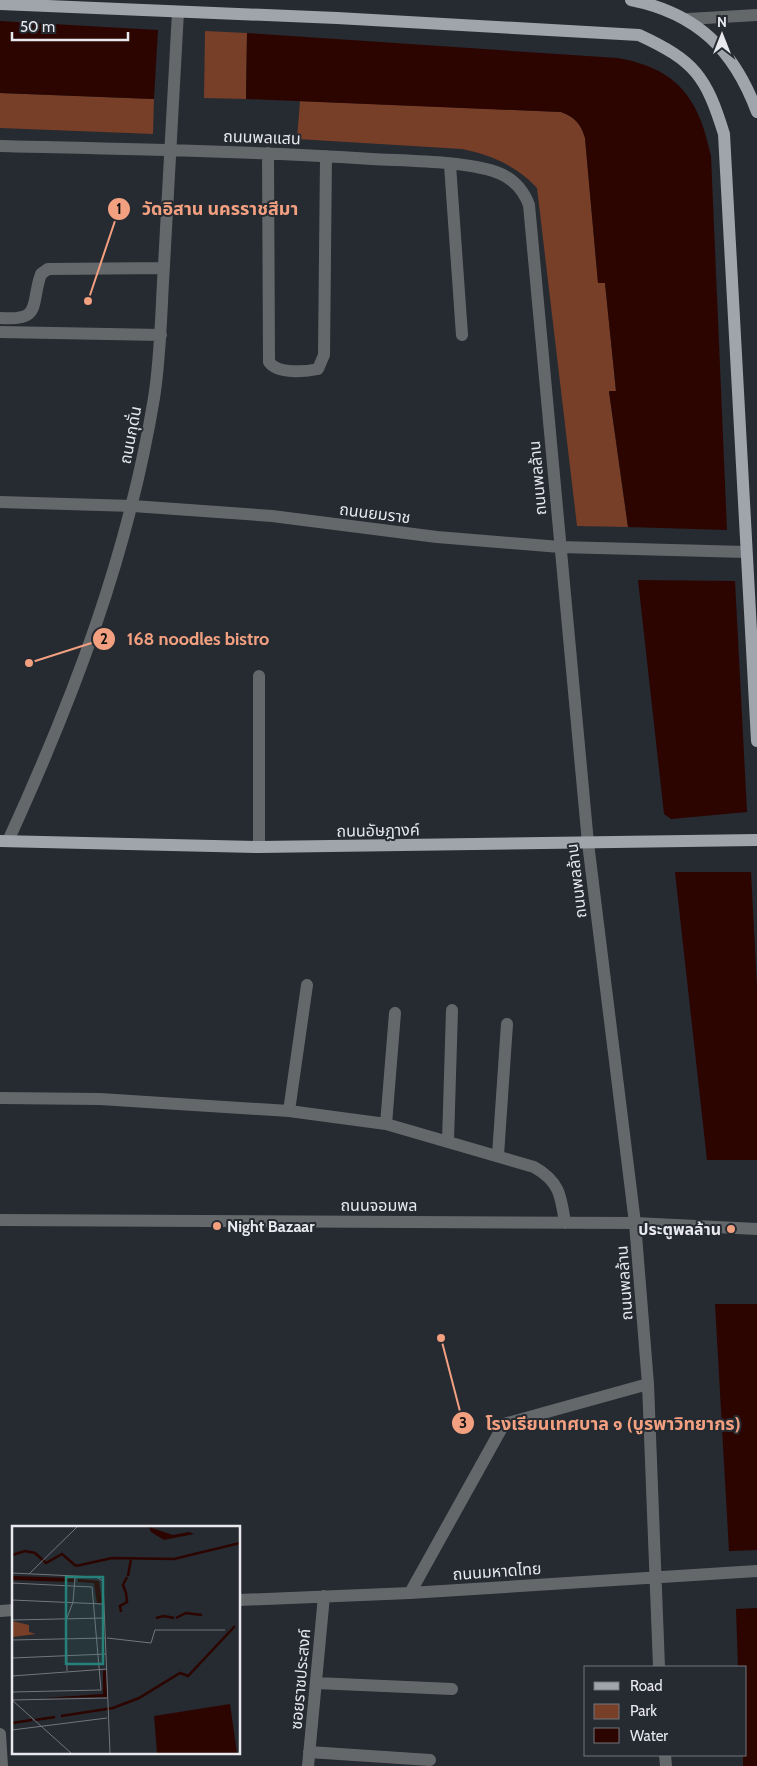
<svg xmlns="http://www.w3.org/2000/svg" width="757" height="1766" viewBox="0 0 757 1766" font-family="Cabin,'Noto Sans Thai',sans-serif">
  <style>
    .green { fill: #773e28 }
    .water { fill: #2c0500 }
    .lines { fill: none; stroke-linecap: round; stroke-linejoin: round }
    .minor { stroke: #65686b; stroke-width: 12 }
    .major { stroke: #a0a5ab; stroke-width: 12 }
    .poi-dot { fill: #f2a080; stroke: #262a31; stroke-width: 2 }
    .labels { text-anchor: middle; stroke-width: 4; stroke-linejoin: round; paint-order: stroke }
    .street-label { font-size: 16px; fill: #e7e9ed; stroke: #262a31 }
    .poi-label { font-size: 16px; font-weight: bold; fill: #e7e9ed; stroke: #262a31; text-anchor: start }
    .inset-river { fill: none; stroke: #2c0500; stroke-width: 2.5 }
    .inset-road { fill: none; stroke: #73767c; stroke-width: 1 }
    .view { fill: #25827b; fill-opacity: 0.15; stroke: #25827b; stroke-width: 2.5 }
    .inset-edge { fill: none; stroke: #e7e9ed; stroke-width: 2.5 }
    .leader { fill: none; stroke: #f2a080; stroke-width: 2 }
    .callout-dot { fill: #f2a080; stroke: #262a31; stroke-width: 2 }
    .mark-label { font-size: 15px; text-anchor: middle; font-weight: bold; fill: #111 }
    .callout-label { font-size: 18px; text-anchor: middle; font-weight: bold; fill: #f2a080; stroke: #262a31; stroke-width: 4; stroke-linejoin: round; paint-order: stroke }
  </style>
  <rect width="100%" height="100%" fill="#262a31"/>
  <path class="green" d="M205,31l42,2 -1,66 -42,-1z
    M0,93l154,6 -1,35 -153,-6z
    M300,101l261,11c14,5 20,12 24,26l13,144 7,1 11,108 -7,1 19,135 -51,-1 -40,-338c-20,-22 -46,-33 -75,-39l-165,-10z"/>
  <path class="water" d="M0,21l158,9 -4,69 -154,-6z
    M247,33l370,25c60,10 82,40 94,98l16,374 -99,-3 -19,-136h7l-11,-108h-7l-13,-145c-4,-14 -10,-21 -24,-26l-315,-13z
    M638,580l97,1 12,231 -76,7 -7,-5z
    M675,872h76l6,115v173h-50z
    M715,1304h42v246l-28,1z
    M757,1608v158h-14v-11h3v-88h-8l-2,-58z"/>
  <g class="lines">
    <path class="minor" d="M688,19l69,-4
      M0,146c124,3 248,5 372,13 34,2 93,2 124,13 17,6 27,17 33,33l59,638 47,380 13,161 11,283
      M268,153l1,209c8,12 36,10 49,7l6,-14 2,-199
      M450,165l12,170
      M0,318c43,3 30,-13 41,-44l7,-5 116,-1
      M0,332l161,3
      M0,502l133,4 139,10 165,21 123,10 186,5
      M8,841c66,-144 120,-286 146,-443 7,-44 7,-88 10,-133 5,-84 10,-168 14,-253
      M259,847v-171
      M0,1098l100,1 189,12 97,13 148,43c25,14 27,28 31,56
      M289,1111l18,-126
      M386,1124l9,-111
      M448,1141l4,-131
      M498,1155l9,-131
      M0,1220l635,3 122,6
      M410,1593l94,-169 144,-40
      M239,1600l171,-7 347,-22
      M0,1611l14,-1
      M316,1683l136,6
      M0,1734l2,32
      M309,1752l121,8
      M665,1755l1,11
      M308,1766l16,-170"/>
    <path class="major" d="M631,0c66,13 103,50 126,112
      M0,4l337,14 302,17c56,26 67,41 85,99l33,607
      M0,841l259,6 498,-7"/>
  </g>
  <g class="poi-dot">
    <circle cx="217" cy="1226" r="5"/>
    <circle cx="731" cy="1229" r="5"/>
  </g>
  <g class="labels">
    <g class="street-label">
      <text transform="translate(262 137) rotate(2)" y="6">ถนนพลแสน</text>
      <text transform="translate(130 435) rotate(-79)" y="6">ถนนกุดั่น</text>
      <text transform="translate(537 478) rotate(-95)" y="6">ถนนพลล้าน</text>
      <text transform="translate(375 513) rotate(7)" y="6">ถนนยมราช</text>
      <text transform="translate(378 830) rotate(-1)" y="6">ถนนอัษฎางค์</text>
      <text transform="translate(576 881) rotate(-97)" y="6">ถนนพลล้าน</text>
      <text x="379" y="1211">ถนนจอมพล</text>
      <text transform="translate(624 1283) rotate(-94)" y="6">ถนนพลล้าน</text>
      <text transform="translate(497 1571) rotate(-4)" y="6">ถนนมหาดไทย</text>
      <text transform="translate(300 1679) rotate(-85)" y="6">ซอยราชประสงค์</text>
    </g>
    <g class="poi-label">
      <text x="227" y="1232">Night Bazaar</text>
      <text x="721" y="1235" text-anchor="end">ประตูพลล้าน</text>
    </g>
  </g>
  <g transform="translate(12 1526)">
    <rect width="228" height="228" fill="#262a31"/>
    <path d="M0,95l17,4v7l7,2 -24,3z" fill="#773e28"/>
    <path d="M137,1l24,8 16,-3 5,2 -30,6 -13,-8zM0,50l62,2v4l-62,-2zM66,53l21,2 3,22h-5l-3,-20 -16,-1zM94,144l1,27 -64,1 60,-4v-23zM218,178l7,49h-80l-3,-37z" fill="#2c0500"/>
    <path class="inset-river" d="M0,29l13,-4 10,2 11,10 16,-9 14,12M64,40l36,-8 62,1 66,-16M116,50l3,-17M114,67l-3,-8 4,-8M109,86l-1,-6 7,-4 -1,-9M144,92l8,-2 10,2M164,92l10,-5 16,2M49,190l52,-8 26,-10 41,-25 8,3 47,-50M23,194l20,-3M0,197l20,-3"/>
    <path class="inset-road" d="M0,47l84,4 7,4 7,172M17,48l48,-47M0,57l80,4 9,103 -89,2M0,74l91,4M54,92l1,53M55,92l6,-16 2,-24M0,94l93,-2M95,112l44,5 4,-13h70M0,114l93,-2M0,132l94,-4M0,150l95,-7M0,174l59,53M0,174l95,-2M0,204l95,-12"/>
    <path class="view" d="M54,51h37v87h-37z"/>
    <rect width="228" height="228" class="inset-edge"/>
  </g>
  <path class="leader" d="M88 301L119 209M29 663L104 639M441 1338L463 1423"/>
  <g class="callout-dot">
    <circle cx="88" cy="301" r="5"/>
    <circle cx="29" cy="663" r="5"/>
    <circle cx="441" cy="1338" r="5"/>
    <circle cx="119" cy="209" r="12"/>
    <circle cx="104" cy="639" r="12"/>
    <circle cx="463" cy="1423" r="12"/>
  </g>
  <g class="mark-label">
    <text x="119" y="214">1</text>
    <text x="104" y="644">2</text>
    <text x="463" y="1428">3</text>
  </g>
  <g class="callout-label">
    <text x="220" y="215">วัดอิสาน นครราชสีมา</text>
    <text x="198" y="645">168 noodles bistro</text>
    <text x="613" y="1430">โรงเรียนเทศบาล ๑ (บูรพาวิทยากร)</text>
  </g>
  <rect x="584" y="1666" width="162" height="90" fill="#262a31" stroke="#73767c"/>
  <rect x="594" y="1682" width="25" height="8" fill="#a0a5ab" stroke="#73767c"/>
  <text x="630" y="1691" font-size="15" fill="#e7e9ed">Road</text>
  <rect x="594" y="1704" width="25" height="15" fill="#773e28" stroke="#73767c"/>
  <text x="630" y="1716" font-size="15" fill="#e7e9ed">Park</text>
  <rect x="594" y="1728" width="25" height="15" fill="#2c0500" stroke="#73767c"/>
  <text x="630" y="1741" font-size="15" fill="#e7e9ed">Water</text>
  <g transform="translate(722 35)" stroke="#262a31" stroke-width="4" paint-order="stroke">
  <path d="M0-4L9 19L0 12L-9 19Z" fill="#e7e9ed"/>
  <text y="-8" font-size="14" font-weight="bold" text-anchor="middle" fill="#e7e9ed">N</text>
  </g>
  <path d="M12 32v8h116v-8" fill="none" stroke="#e7e9ed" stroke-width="2.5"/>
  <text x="20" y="32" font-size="15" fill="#e7e9ed" stroke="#262a31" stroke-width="4" paint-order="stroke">50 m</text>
</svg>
